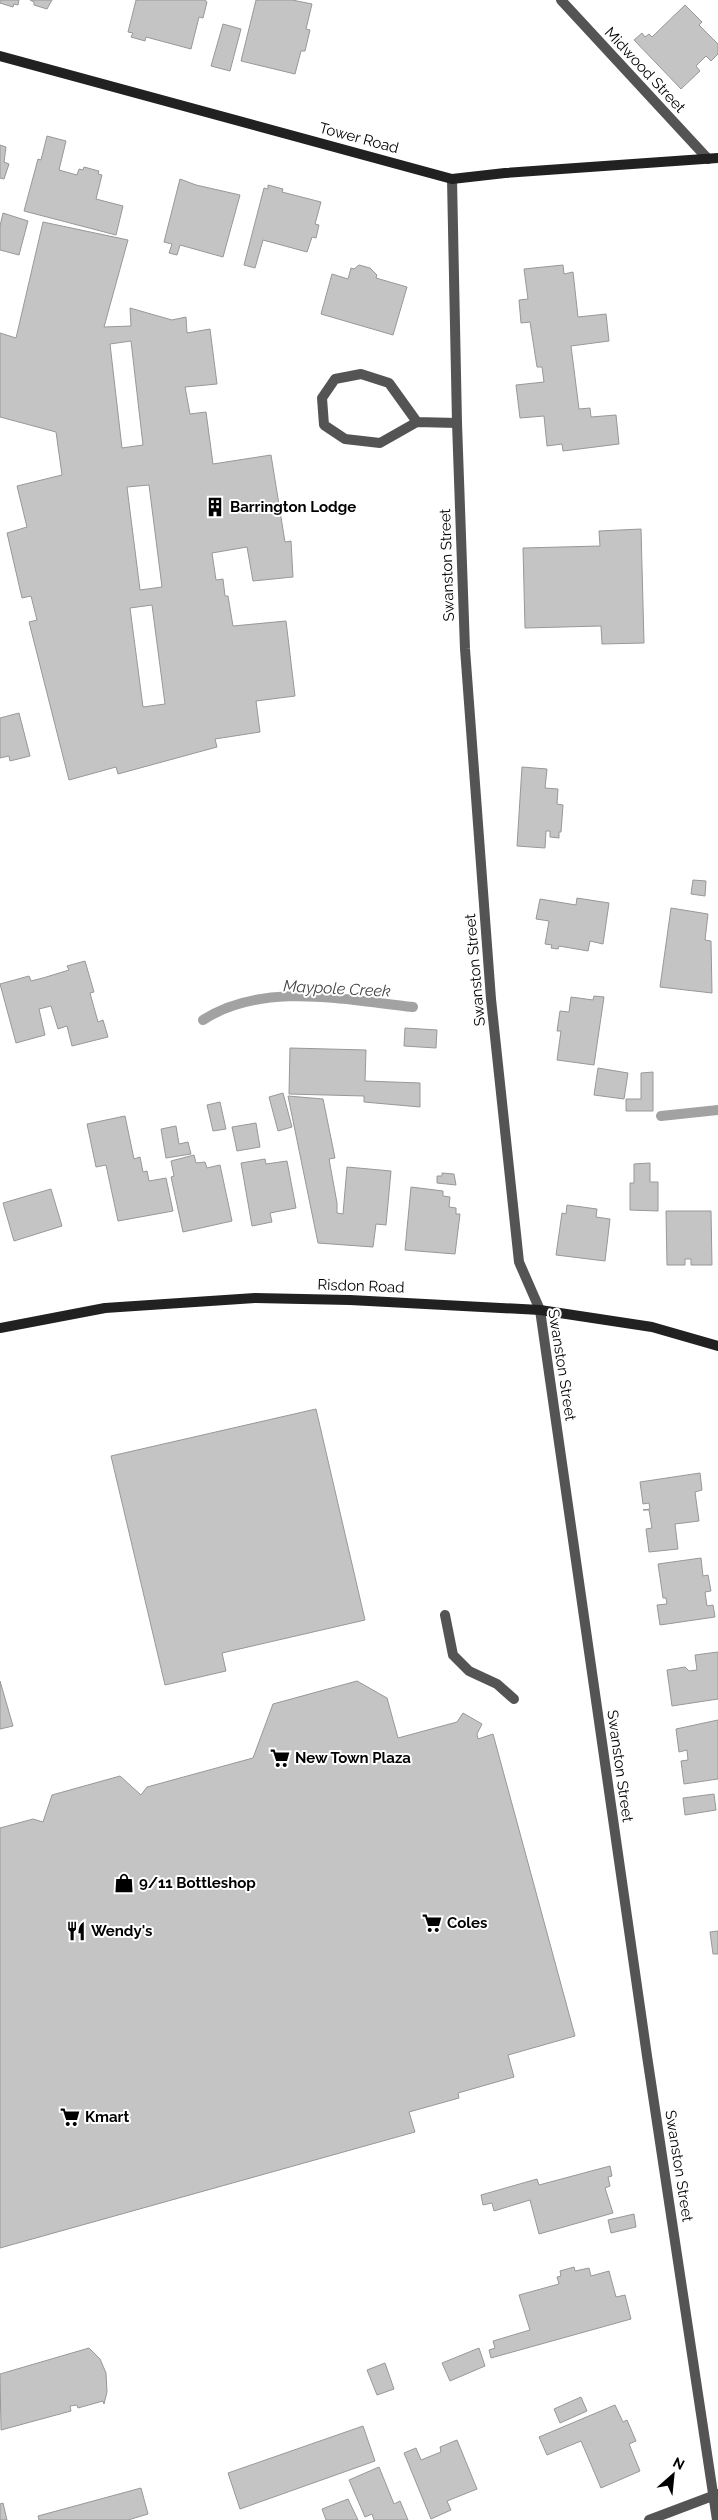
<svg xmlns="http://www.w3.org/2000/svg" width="718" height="2520" viewBox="0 0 718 2520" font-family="Raleway,sans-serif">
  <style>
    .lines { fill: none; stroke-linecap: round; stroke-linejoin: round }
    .stream { stroke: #a2a2a2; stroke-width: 10 }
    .building { fill: #c4c4c4; stroke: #989898; fill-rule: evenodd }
    .lane { stroke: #545454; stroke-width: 10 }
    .street { stroke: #545454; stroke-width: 10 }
    .secondary { stroke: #212121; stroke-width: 10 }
    .labels { text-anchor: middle; stroke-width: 4; stroke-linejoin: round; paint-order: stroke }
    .street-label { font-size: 15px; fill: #000; stroke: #fff }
    .poi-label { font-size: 15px; font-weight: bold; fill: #000; stroke: #fff; text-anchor: start }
    .water-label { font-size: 16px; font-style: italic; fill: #434343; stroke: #fff }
  </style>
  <rect width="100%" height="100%" fill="#fff"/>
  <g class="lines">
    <path class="stream" d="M203,1020c60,-39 143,-20 210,-13
      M661,1116l57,-6"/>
  </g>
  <path class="building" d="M0,0h19l-1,5 -4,-1 -1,3 -13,-4z
    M30,0h22l-5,9 -13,-4v-3z
    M136,0h69l2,2 -4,16 -4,-1 -8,32 -45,-12 -1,4 -14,-4 2,-4 -5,-1z
    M256,0h36l20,4 -6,25 4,1 -5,21h-4l-6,23 -54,-13z
    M685,5l17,17 -3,3 19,19v10l-7,7 -5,-5 -10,10 4,5 -19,18 -47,-49 8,-7 3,4 4,-3 3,3z
    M223,24l18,5 -11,42 -19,-5z
    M47,136l19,5 -7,29 18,5 2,-6 4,1 1,-3 15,4 -1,3 4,1 -6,24 27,7 -7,29 -92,-24 14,-52 3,1z
    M0,145l6,2 -2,15 5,2 -5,15 -4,-1z
    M180,179l16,6 44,10 -17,62 -43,-12 -3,10 -8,-2 3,-9 -8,-2z
    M268,185l15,4 -1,3 39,10 -6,22 4,1 -3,13 -4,-1 -5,15 -44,-12 -8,28 -11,-3 20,-77 4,1z
    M3,213l25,8 -9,34 -19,-5v-24z
    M43,222l85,18 -24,87 27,-1 -1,-18 42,12 14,-3 1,16 23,-4 7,55 -32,3 5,27 16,-2 7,52 58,-9 14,87 6,-1 2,36 -40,4 -6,-34 -35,6 4,27 7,-1 2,17h3l5,30 53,-5 9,75 -39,5 4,31 -45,7 2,8 -99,27 -2,-7 -47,13 -40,-158 8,-2 -6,-24 -9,2 -15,-65 20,-6 -10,-41 45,-11 -6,-43 -56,-15v-84l16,5zM131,341l12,104 -21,3 -12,-104zM149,485l13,102 -22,3 -13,-103zM152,605l13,99 -22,3 -13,-99z
    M359,265l11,3 7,7 -1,3 31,9 -14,48 -72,-21 11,-40 16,5 3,-11 3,1z
    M563,265l1,9 9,-2 5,45 28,-3 3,27 -38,5 8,63 11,-1 1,9 25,-2 3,29 -56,7 -1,-7 -15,2 -3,-30 -24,2 -4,-33 28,-3 -2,-15h-5l-7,-45 -9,1 -2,-23 9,-1 -4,-30z
    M641,529l3,114 -42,1 -1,-18 -76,2 -2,-80 77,-2 -1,-15z
    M19,713l11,43 -20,5 -1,-5 -9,2v-40z
    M522,767l25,2 -2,19 13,1 -1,15 6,1 -2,27h-2v6l-9,-1v-6h-4l-1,17 -28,-2z
    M693,880l13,1 -1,15 -14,-2z
    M577,898l32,5 -6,41 -13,-3 -2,10 -29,-5 -1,3 -7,-1 1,-3 -7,-1 4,-23 -13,-2 4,-20 36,6z
    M671,908l37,6 -3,26 6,1 1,52 -52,-6z
    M85,961l9,31 -4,1 8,29 5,-2 5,17 -36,9 -5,-20 -9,3 -7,-23 -12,3 6,26 -29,8 -16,-59 29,-8 2,5 12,-3 26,-8 -2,-4z
    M594,996l10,1 -10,68 -37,-5 4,-29h-4l3,-20 9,1 2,-15 22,3z
    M405,1028l32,2 -1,18 -32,-2z
    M290,1048l76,2 -1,31 55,2v24l-56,-5v-6l-75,-2z
    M598,1068l30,5 -4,26 -30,-4z
    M653,1072v39h-27v-12h15v-26z
    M283,1093l9,34 -14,4 -9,-34z
    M288,1096l35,3 12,59 -6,1 8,44v10l6,1 4,-47 44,4 -5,54 -10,-1 -3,23 -55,-4z
    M220,1102l6,27 -13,2 -6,-26z
    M125,1116l9,43 6,-2 3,15 4,-1 2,10 17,-3 7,33 -55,10 -12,-56 -10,2 -9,-43z
    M256,1123l4,24 -23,4 -5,-24z
    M176,1126l3,18 9,-2 3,12 -25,4 -5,-29z
    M194,1155l2,8 9,-1 2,6 13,-3 12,56 -49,11 -12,-55 3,-1 -3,-15z
    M265,1159l1,5 21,-3 9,47 -26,5 2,9 -20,4 -11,-63z
    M650,1163v19h8v29l-28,-1v-27h4v-19z
    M442,1173l12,1 2,11 -19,-2v-7h5z
    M411,1187l32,4v5l7,1 -1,10 7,1v6h4l-5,40 -50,-4z
    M51,1189l11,37 -48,15 -11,-38z
    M567,1205l30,4 -1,8 14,2 -5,42 -49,-6 6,-42 4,1z
    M666,1211h45l1,54h-21v-6h-6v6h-18z
    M316,1409l49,211 -143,33 4,18 -61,14 -54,-229z
    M700,1473l2,17 -7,2 4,29 -24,3 3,25 -29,3 -3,-23 6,-1 -3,-18h-6l7,-1 -1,-6 -6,1 -3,-22z
    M701,1558l2,18 5,-1 3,16 -6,1 2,14 6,-1 2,12 -55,8 -3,-20 10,-1 -1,-6h-3l-5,-34z
    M718,1652v47l-46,7 -5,-36 18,-3 4,4 8,-1 -2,-15z
    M0,1681l13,45 -13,3z
    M357,1681l30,17 11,40 59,-16 6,-9 19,11 -5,10 1,5 15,-5 82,302 -67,19 6,22 -56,16 1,5 -50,14 6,20 -415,116v-420l33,-9 10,3 9,-27 68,-19 21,19 6,-8 106,-29 20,-54z
    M718,1720v59l-34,5 -3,-23 7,-1 -1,-10 -8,2 -3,-23z
    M714,1794l2,16 -31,5 -2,-17z
    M718,1931v23h-5l-3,-22z
    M610,2166l2,10 -4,1 2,9 -5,2 8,25 -74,21 -9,-34 -36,11 -2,-8 -9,2 -2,-10 56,-16 2,6z
    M634,2214l2,13 -25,6 -3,-13z
    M574,2267l1,4 14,-3 2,8 18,-5 7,26 9,-2 6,24 -140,39 -2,-8 6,-2 -2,-7 37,-11 -11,-35 40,-11 -2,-7 4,-1 -1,-5z
    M89,2348l11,11 6,14 1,19 -3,12 -1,-3 -25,7 -1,-3 -7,1 1,5 -70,19 -1,-56z
    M479,2348l6,18 -35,15 -8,-18z
    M385,2363l9,26 -17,6 -10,-25z
    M581,2397l6,14 -27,12 -6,-14z
    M615,2405l8,17 4,-2 9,21 -7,3 11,27 -39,17 -20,-47 -34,14 -8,-18z
    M363,2426l12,35 -135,48 -12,-36z
    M457,2440l20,49 -30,12 4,9 -20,9 -27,-66 12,-5 5,12 20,-8 -1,-5z
    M379,2467l15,37 6,-3 8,19h-34l-2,-6 -7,3 -16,-37z
    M141,2488l7,26 -20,6h-89l-1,-4z
    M348,2499l10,21h-32l-4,-11z
    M3,2503l4,17h-7v-16z"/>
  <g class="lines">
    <path class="lane" d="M417,422l-28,-39 -28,-9 -26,5 -13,19 2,27 21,14 35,4 37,-21 40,1
      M445,1615l8,40 16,16 28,13 17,15"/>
    <path class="street" d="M561,0l147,159
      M452,179l5,244 8,226 26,350 28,263 21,48 107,746 70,464
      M649,2520l69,-26"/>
    <path class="secondary" d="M0,56l452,123 53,-6 213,-15
      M0,1328l105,-20 150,-10 95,2 190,10 112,17 66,19"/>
  </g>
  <defs>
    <symbol id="building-bare" viewBox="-9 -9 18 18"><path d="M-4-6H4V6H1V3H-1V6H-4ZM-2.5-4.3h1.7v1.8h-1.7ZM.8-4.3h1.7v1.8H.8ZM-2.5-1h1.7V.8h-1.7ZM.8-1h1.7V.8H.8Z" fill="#000" stroke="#fff" stroke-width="2.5" paint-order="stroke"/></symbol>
    <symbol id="supermarket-bare" viewBox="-9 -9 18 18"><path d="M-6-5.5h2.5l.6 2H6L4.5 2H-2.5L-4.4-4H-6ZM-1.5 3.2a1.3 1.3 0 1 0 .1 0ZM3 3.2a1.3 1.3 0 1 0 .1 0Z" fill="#000" stroke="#fff" stroke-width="2.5" paint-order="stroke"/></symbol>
    <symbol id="shop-bare" viewBox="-9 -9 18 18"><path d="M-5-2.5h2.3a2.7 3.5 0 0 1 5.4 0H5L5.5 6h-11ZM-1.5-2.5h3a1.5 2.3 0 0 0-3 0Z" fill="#000" stroke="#fff" stroke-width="2.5" paint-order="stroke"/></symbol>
    <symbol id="restaurant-bare" viewBox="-9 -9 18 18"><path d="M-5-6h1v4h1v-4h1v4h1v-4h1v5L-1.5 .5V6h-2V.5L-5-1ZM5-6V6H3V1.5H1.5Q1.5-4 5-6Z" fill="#000" stroke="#fff" stroke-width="2.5" paint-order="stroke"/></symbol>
  </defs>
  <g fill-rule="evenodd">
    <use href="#building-bare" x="201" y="493" width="28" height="28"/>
    <use href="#supermarket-bare" x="266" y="1744" width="28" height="28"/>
    <use href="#shop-bare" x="110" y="1869" width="28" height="28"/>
    <use href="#supermarket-bare" x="418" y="1909" width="28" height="28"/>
    <use href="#restaurant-bare" x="62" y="1917" width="28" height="28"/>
    <use href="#supermarket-bare" x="56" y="2103" width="28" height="28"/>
  </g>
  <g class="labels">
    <g class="street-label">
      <text transform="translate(645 70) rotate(47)" y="5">Midwood Street</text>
      <text transform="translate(359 138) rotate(15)" y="5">Tower Road</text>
      <text transform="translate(447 565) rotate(-92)" y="5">Swanston Street</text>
      <text transform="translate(475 970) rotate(-95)" y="5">Swanston Street</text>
      <text transform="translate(361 1286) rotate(2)" y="5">Risdon Road</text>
      <text transform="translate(562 1365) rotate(81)" y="5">Swanston Street</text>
      <text transform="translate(620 1766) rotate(82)" y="5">Swanston Street</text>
      <text transform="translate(679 2166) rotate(81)" y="5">Swanston Street</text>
    </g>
    <g class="poi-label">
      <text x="230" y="512">Barrington Lodge</text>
      <text x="295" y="1763">New Town Plaza</text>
      <text x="139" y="1888">9/11 Bottleshop</text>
      <text x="447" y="1928">Coles</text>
      <text x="91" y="1936">Wendy's</text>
      <text x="85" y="2122">Kmart</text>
    </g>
    <g class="water-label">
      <text transform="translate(337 988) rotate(3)" y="6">Maypole Creek</text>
    </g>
  </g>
  <g transform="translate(673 2475) rotate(27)" stroke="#ffffff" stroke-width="4" paint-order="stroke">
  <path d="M0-4L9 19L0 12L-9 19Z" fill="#000000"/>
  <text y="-8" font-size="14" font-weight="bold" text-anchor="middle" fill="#000000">N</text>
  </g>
</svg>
